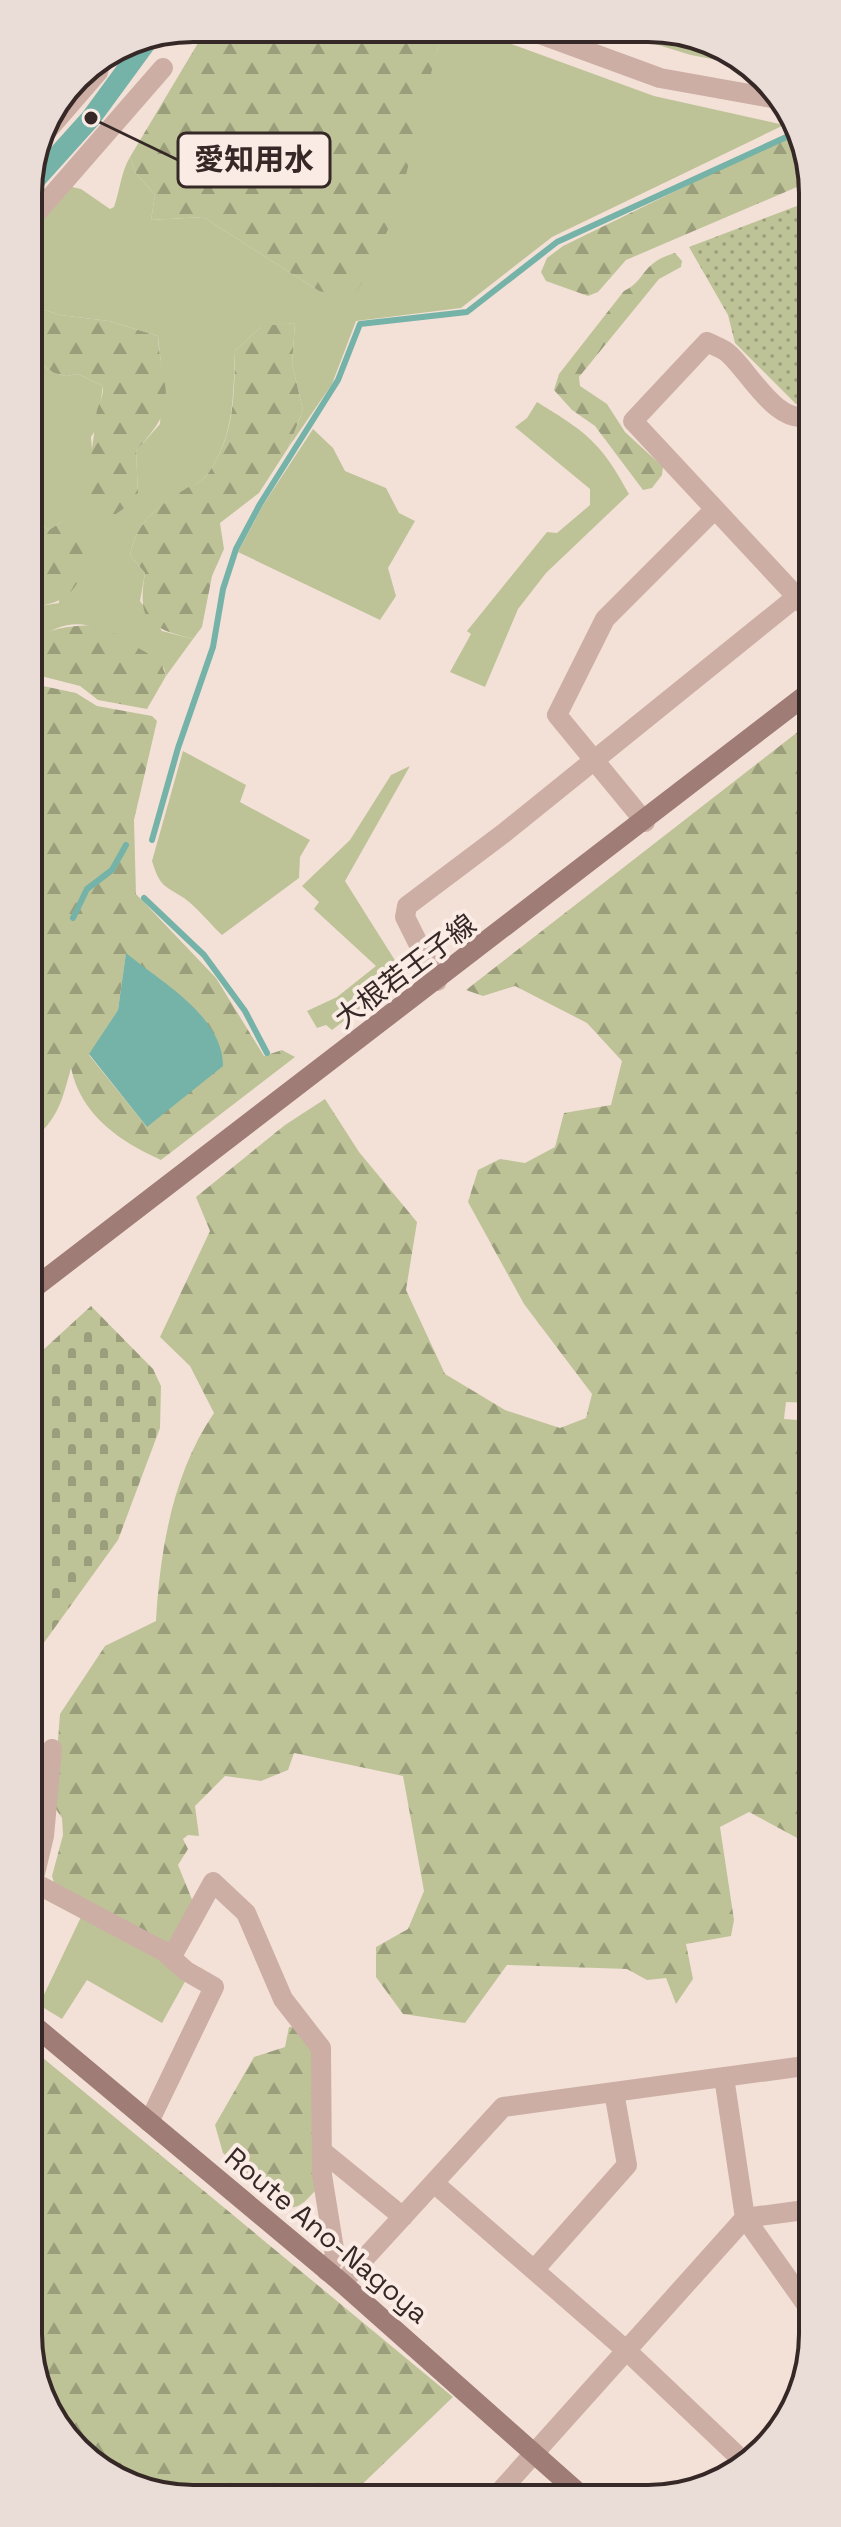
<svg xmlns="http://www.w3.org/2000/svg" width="841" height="2527" viewBox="0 0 841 2527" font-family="'Space Grotesk','Noto Sans JP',sans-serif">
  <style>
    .grass { fill: #bdc397 }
    .forest { fill: url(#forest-firs); fill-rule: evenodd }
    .cemetery { fill: url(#cemetery-stones) }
    .park { fill: url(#park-dots) }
    .water { fill: #75b2a8 }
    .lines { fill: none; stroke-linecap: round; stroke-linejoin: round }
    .stream { stroke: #75b2a8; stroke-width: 6 }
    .canal { stroke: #75b2a8; stroke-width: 20 }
    .street { stroke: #ccaea4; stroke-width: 20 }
    .secondary { stroke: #9f7c75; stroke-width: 20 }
    .labels { text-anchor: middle; stroke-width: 8; stroke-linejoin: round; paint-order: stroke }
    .street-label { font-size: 28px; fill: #362826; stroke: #faece5 }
    .rim { fill: none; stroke: #362826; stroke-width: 4 }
    .leader { fill: none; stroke: #362826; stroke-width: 3 }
    .callout-dot { fill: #362826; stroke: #faece5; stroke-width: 3 }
    .callout { fill: #faece5; stroke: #362826; stroke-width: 3 }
    .callout-label { font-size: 30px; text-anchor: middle; font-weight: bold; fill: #362826 }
  </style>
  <defs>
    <pattern id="forest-firs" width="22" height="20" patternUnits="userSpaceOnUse" patternTransform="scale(2)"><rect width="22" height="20" fill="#bdc397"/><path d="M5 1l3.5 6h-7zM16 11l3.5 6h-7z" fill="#9a9e7b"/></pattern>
    <pattern id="cemetery-stones" width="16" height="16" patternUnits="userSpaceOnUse" patternTransform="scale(2)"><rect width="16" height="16" fill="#bdc397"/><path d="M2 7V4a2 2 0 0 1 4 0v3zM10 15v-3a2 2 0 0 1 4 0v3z" fill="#9a9e7b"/></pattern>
    <pattern id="park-dots" width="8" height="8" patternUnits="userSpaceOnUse" patternTransform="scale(2)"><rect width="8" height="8" fill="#bdc397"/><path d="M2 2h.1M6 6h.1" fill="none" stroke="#9a9e7b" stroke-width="1.8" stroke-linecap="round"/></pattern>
  </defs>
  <rect width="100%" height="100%" fill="#f3e1d8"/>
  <path class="grass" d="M443,30h30l181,66 130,29 -232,112 -91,71 -105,13 -24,63 -44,64 15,-38 -11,-46 3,-41 -34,4 -26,24c-2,46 0,84 -28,124 -5,6 -13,10 -20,14 -28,16 -51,33 -57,66l15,18 -5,28 22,30 31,8 -27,37 -2,-8c-42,-28 -86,-70 -132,-22l-3,-9 11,-31 19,-3 2,-81 -12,8 -13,-8 -7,1v-167l25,17 12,3 12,-2 25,12 -7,43 -5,8 2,25 -6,19 51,13 -2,-43 24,-27 2,-51 -4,-37 -49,-15 -49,-6 -31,-10 -1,-68 44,-50 9,2 29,20 4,-2c6,-17 7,-35 16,-50l5,15 20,23 -4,25 52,-3 116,74 107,-204z
    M612,31h68l63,34 -52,-10z
    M537,402c49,30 64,40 92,92l-83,79 -28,36 -33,78 -35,-15 21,-38 -4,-3 80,-99 10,1 33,-28v-16l-75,-62 12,-9z
    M313,429l20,19 12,23 41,17 13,25 16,8 -27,47 8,28 -16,24 -142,-68 25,-47z
    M183,751l63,34 -6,17 70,38 -10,17 -1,21 -77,57c-12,-11 -24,-27 -38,-37 -20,-13 -24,-11 -32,-37z
    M410,766l-65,115 51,81v19l-64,49 -6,-5 -9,3 -10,-17 30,-14 39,-31 -62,-57 5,-7 -17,-16 48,-46 41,-65z
    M82,1915l80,43 25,20 -25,45 -75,-43 -25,39 -23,-14z"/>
  <path class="forest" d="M207,28l236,2c-27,88 -35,183 -87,262l-15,4 -22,-5 -116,-74 -52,3 4,-25 -20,-23 -5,-15z
    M788,136l9,1 13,25v25h-13l-171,73 -28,32 -10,4 -42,-15 -5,-9 6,-14 16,-12z
    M675,253l7,8 -1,6 -22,12 -80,98 1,9 27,18 18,28 38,35 -1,8 -10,13 -9,2 -48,-64 -23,-16 -18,-20 5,-16 65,-83c22,-10 16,-28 51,-38z
    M29,305l31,10 49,6 49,15c4,61 25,63 -22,115l2,42 -12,14 -13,9 -24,-4 -7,-10c7,-30 11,-57 14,-86 1,-11 8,-19 7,-30l-25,-12 -12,2 -12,-3 -25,-17z
    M295,323l-3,41 11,46 -15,38 -29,45 -39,30 4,26 -12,27 -10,51 -9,12c-45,-12 -56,-17 -48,-66l-15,-18c6,-33 29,-50 57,-67 7,-3 15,-7 20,-13 28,-40 27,-78 28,-124l27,-25z
    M75,521l16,27c-11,32 -15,52 -51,58l-11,31v-114l7,-1 13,8 12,-8z
    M94,625c17,4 47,26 66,35l6,16 -19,33 -49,-9 -18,-14 -51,-13c0,-45 27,-46 65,-48z
    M29,683l47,10 21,13 55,10 5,5 -23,99 2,74 80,84 48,78 18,-6 13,7 -134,103c-42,-19 -80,-45 -90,-92 -10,36 -12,49 -41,75zM126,954l21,173 -58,-72 29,-45z
    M808,724l3,679 -25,-1 -2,17 27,2 1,425 -63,-34 -29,15 14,93 -3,16 -45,8 7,35 -17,25 -10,-26 -19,2 -20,-11 -120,-4 -42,58 -62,-9 -27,-37v-30l32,-18 16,-38 -21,-115 -109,-23 -6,17 -27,11 -36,-5 -30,30 4,30 -11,-1 -5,4 5,10 -10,16 15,37 -26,43 -112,-59 -3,-10 11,-41 -1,-17 -9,-13 7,-91 45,-68 51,-25c4,-71 17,-149 58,-208l-24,-47 -30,-29 50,-106 -14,-34 89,-72 40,-26 34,53 58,70 -11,68 39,84 60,36 55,18 26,-10 6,-24 -68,-90 -56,-102 10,-32 22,-11 25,4 30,-16 9,-34 47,-8 11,-44 -35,-38 -72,-37 -32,10 -17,-6z
    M289,2027h8l18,22v142c-12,13 -18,20 -35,15l-57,-53 -8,-28 39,-68 31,-10z
    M31,2048l422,349 -103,99h-189l-85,-46 -45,-85z"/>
  <path class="cemetery" d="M91,1306l62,63 8,17 -1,42 -42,112 -88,122v-300z"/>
  <path class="park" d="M810,201v199l-5,6 -9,-2 -61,-61 -7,-28 -39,-68z"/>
  <path class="water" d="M126,953c35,29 97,63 97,113l-76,61 -58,-73 29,-44z"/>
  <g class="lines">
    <path class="stream" d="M152,840l26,-92 35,-101 10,-58 13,-40 24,-45 78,-124 22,-56 107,-12 90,-70 238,-109
      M144,898l60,57 41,56 22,42
      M73,918l14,-29 25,-19 14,-25"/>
    <path class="canal" d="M28,188l63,-70 60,-82"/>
    <path class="street" d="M529,30l131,48 117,21
      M40,139l58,-67 3,-13
      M28,223l135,-155
      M810,416c-33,10 -59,-42 -81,-62 -6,-6 -15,-8 -22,-12l-74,79 177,190
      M645,822l-88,-107 48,-96 110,-110
      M437,981l-32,-64 2,-11 97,-73 306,-247
      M33,1882l11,-46 8,-87
      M31,1887l2,-5 132,70 21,19 28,16 -65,135
      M171,1958l42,-76 33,31 37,86 38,49 1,127 13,80 -8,16
      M724,2077l21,141 68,96
      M322,2151l81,66
      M434,2183l193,168 115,109
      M534,2270l93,-105 -13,-73
      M342,2283l161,-176 309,-42
      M496,2496l249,-278 67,-9"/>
    <path class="secondary" d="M30,1291l781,-600
      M31,2023l311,260 240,213"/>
  </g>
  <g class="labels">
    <g class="street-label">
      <text transform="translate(405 971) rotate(-37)" y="10">大根若王子線</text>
      <text transform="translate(327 2235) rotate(40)" y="10">Route Ano-Nagoya</text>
    </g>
  </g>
  <path d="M0 0H841V2527H0ZM193 42H648A151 151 0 0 1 799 193V2334A151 151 0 0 1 648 2485H193A151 151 0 0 1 42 2334V193A151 151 0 0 1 193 42Z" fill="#eadcd6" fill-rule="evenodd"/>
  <path class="rim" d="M193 42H648A151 151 0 0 1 799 193V2334A151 151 0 0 1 648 2485H193A151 151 0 0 1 42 2334V193A151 151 0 0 1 193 42Z"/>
  <path class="leader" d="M91 118L178 160"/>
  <circle class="callout-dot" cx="91" cy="118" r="8"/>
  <rect class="callout" x="178" y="133" width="152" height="54" rx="8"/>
  <g class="callout-label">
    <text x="254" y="170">愛知用水</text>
  </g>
</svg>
